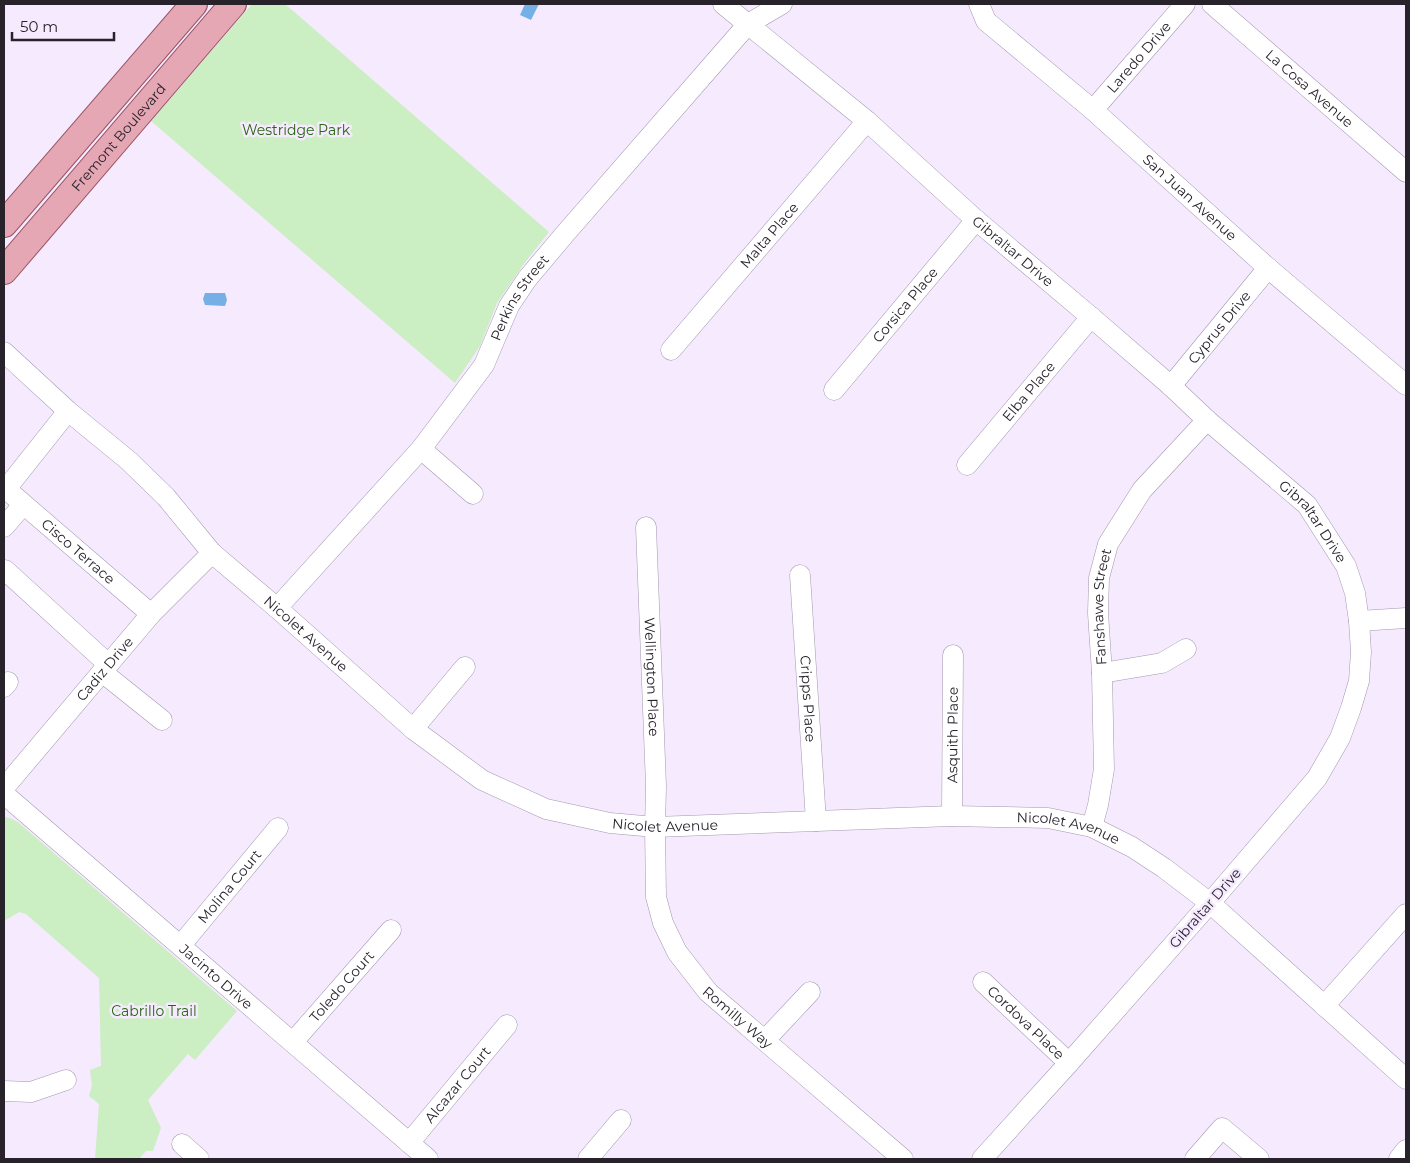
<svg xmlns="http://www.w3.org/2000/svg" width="1410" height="1163" viewBox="0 0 1410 1163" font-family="Montserrat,sans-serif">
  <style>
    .green { fill: #cbeec2 }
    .water { fill: #74afe5 }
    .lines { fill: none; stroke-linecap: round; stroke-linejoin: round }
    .minor-casing { stroke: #a497ae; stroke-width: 21 }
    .major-casing { stroke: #985364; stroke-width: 28 }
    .minor { stroke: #fff; stroke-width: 20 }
    .major { stroke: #e6a7b4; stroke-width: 26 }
    .labels { text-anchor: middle; stroke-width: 5; stroke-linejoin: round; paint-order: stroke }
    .street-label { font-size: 14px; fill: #28232b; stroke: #f6eafe }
    .park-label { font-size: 14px; fill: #296614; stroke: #f6eafe }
  </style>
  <rect width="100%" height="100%" fill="#f6eafe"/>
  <path class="green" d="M252,4h33l264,228 -26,33 -26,38 -17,43 -25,37 -304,-262z
    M4,817l6,1 9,5 218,188 -42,49 -7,-6 -40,46 13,28 -8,23h-7l-7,8h-44l4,-55 -10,-8 3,-11 -2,-15 11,-4 -2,-88 -73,-64 -7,-2 -15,9z"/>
  <path class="water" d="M525,4h14l-8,16 -11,-5z
    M205,293h20l2,7 -2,6 -20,-1 -2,-6z"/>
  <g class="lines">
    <defs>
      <g id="minor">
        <path id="s1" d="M723,4l144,117 109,99 115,97 80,69 36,34 100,85 39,61 9,27 4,28 2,31 -2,29 -8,27 -11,30 -23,40 -107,125 -141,160 -87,96"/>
        <path id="s2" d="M979,4l7,17 107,89 175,158 138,117"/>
        <path id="s3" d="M1212,4l194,168"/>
        <path id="s4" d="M1093,110l92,-106"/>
        <path id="s5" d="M671,350l196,-229"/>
        <path id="s6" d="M4,352l64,59 61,50 37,36 46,56 65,55 136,121 69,51 64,29 64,14 45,4 297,-11 96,2 44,9 40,20 32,21 46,35 196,176"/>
        <path id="s7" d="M1171,386l97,-118"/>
        <path id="s8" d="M834,390l142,-170"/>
        <path id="s9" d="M68,411l-62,78 145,125"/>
        <path d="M421,449l52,45"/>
        <path id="s10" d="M967,465l124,-148"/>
        <path d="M4,527l19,-22"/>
        <path id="s11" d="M646,527l10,259 -1,41 1,70 7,26 14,29 31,40 195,167"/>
        <path d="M5,570l103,94"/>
        <path id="s12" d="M800,575l16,246"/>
        <path id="s13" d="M277,608l144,-159 63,-84 25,-59 18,-27 37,-44 184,-211 34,-20"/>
        <path d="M1359,621l47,-3"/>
        <path d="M102,672l60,48"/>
        <path d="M1102,673l60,-10 24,-14"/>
        <path d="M4,687l4,-5"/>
        <path d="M413,729l52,-62"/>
        <path id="s14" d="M4,788l147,-174 61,-61"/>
        <path id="s15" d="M4,794l424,365"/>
        <path id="s16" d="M952,816l1,-161"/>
        <path id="s17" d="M1092,827l6,-22 6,-36 -2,-96 -4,-60 1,-35 9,-34 34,-54 65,-70"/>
        <path id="s18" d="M181,945l97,-117"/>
        <path id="s19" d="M983,982l86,81"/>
        <path d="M1324,1006l82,-92"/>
        <path d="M765,1040l45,-48"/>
        <path id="s20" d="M293,1042l98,-112"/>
        <path d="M4,1091l27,1 35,-12"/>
        <path id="s21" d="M409,1143l98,-118"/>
        <path d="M182,1144l17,15"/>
        <path d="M588,1159l33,-39"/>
        <path d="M1195,1159l27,-31 37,31"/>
        <path d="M1399,1159l7,-9"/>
      </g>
      <g id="major">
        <path d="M4,224l190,-220"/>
        <path id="s22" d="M4,271l229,-267"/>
      </g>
    </defs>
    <use href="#minor" class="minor-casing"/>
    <use href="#major" class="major-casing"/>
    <use href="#minor" class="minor"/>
    <use href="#major" class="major"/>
  </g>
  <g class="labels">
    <g class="street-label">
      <text dy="5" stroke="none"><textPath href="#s4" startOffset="70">Laredo Drive</textPath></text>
      <text dy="5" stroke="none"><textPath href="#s3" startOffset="129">La Cosa Avenue</textPath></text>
      <text dy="5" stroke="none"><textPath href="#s22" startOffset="176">Fremont Boulevard</textPath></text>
      <text dy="5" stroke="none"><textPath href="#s2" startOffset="288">San Juan Avenue</textPath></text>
      <text dy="5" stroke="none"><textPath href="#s5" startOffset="151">Malta Place</textPath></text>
      <text dy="5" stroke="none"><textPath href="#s1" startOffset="381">Gibraltar Drive</textPath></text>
      <text dy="5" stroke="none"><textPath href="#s13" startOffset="396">Perkins Street</textPath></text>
      <text dy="5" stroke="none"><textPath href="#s8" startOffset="111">Corsica Place</textPath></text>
      <text dy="5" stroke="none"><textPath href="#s7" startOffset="76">Cyprus Drive</textPath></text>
      <text dy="5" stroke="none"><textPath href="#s10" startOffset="96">Elba Place</textPath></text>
      <text dy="5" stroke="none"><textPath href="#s1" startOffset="786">Gibraltar Drive</textPath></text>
      <text dy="5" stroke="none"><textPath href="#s9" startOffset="195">Cisco Terrace</textPath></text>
      <text dy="5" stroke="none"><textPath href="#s17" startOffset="222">Fanshawe Street</textPath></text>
      <text dy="5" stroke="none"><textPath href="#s6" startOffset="414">Nicolet Avenue</textPath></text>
      <text dy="5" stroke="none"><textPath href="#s14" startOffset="156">Cadiz Drive</textPath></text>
      <text dy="5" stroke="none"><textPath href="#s11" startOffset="150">Wellington Place</textPath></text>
      <text dy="5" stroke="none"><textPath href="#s12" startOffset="124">Cripps Place</textPath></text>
      <text dy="5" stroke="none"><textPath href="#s16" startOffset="81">Asquith Place</textPath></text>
      <text dy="5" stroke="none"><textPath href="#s6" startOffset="834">Nicolet Avenue</textPath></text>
      <text dy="5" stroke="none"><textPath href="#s6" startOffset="1239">Nicolet Avenue</textPath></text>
      <text dy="5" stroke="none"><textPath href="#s18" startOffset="76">Molina Court</textPath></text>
      <text transform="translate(1205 908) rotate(-49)" y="5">Gibraltar Drive</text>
      <text dy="5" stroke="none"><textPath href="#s15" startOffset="280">Jacinto Drive</textPath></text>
      <text dy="5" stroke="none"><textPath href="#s20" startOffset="74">Toledo Court</textPath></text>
      <text dy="5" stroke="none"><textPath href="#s11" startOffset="519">Romilly Way</textPath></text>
      <text dy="5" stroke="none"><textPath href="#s19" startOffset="59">Cordova Place</textPath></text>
      <text dy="5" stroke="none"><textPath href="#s21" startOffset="76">Alcazar Court</textPath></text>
    </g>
    <g class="park-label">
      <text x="296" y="135">Westridge Park</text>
      <text x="154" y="1016">Cabrillo Trail</text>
    </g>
  </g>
  <rect width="1410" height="1163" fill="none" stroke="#28232b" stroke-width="10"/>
  <path d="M12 32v8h102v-8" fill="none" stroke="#28232b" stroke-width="2.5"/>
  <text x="20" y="32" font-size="15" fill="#28232b" stroke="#f6eafe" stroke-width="4" paint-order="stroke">50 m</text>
</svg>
